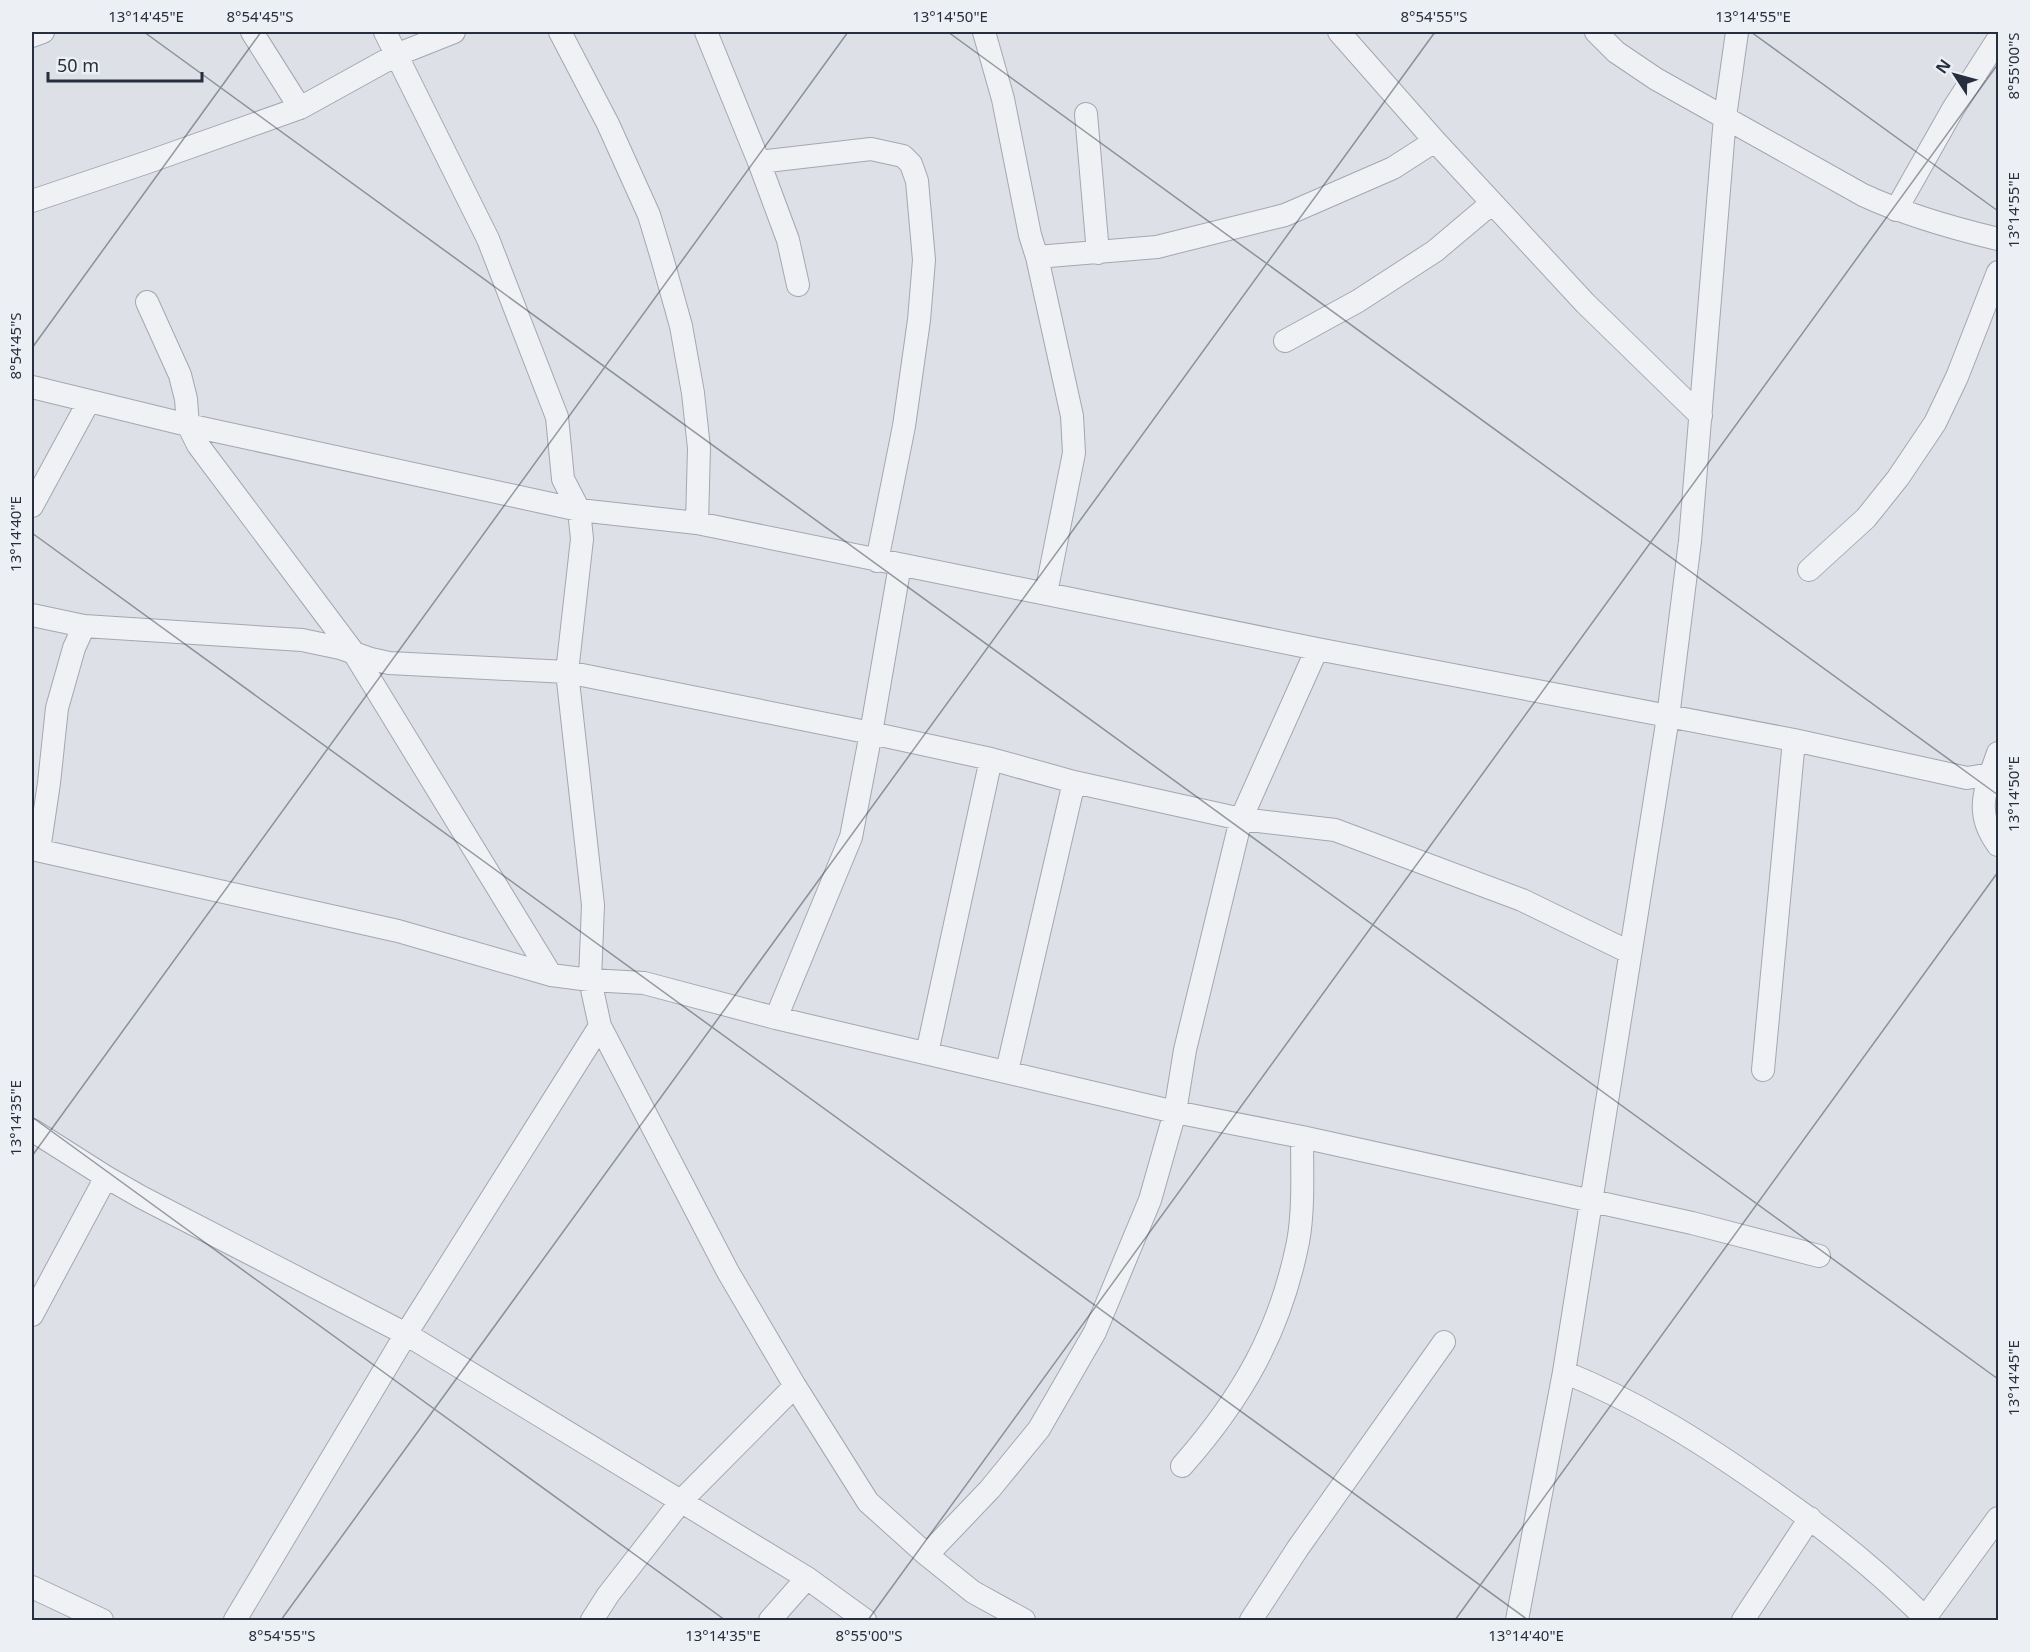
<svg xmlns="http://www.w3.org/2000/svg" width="2030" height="1652" viewBox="0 0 2030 1652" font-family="'Noto Sans',sans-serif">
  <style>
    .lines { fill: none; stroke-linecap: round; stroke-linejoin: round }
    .minor-casing { stroke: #a3a7b1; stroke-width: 24 }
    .minor { stroke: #f0f1f5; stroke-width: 22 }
    .ticks { fill: none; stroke: #272e3d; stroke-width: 1.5; stroke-opacity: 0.45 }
    .neatline { fill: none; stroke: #272e3d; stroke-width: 2 }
    .ticks-label { font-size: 15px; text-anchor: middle; fill: #272e3d }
  </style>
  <rect width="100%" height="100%" fill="#dde0e7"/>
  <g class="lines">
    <defs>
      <path id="minor" d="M252,32l48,76
        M385,32l103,207 69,178 6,62 16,31 3,29 -15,133 26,233 -3,75 10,46 128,246 67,114 73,116 59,53 46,37 51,28
        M560,32l48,92 41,91 13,43 19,68 12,67 6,55 -2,75
        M706,32l53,130 29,78 10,45
        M984,32l19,67 27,136 7,22 35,159 2,37 -28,140
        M1339,32l96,109 150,162 116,113
        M1596,32l20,20 40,27 207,116c43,20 89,33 135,44
        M32,36l11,-4
        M1086,114l12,139
        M759,162l112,-13 32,7 8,8 6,17 7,79 -5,60 -15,106 -27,135
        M32,201l116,-39 152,-54 96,-53 58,-23
        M1896,210l57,-101 45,-70
        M1037,257l120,-10 128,-32 108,-47 42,-27
        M147,302l33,73 6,24 2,26 10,20 156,208 197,322
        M1285,341l73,-40 77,-50 57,-48
        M32,387l156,38 391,85 118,13 620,126 477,91 173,38 31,-5
        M32,506l57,-105
        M1809,570l57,-52 32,-40 37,-55 22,-46 41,-105
        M32,615l52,11 218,14 38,8 31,11 18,4 178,9 304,61 120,26 83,23 167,37 94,11 187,70 107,52
        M1998,753c-12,35 -25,59 0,92
        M32,849l366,82 153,44 39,5 54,3 132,35 399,94 127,25 390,86 127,33
        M39,850l10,-67 8,-75 17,-60 10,-22
        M776,1018l75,-181 20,-104 29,-168
        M927,1053l64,-294
        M1763,1070l31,-330
        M1007,1071l67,-289
        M32,1130l74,47 35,20 265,137 401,244 58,42
        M32,1315l74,-138
        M1564,1372c71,29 131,66 194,110 60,41 118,86 169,138
        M1182,1466c60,-68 98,-134 116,-224 6,-32 4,-73 4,-105
        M927,1555l63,-66 49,-60 56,-97 55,-132 25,-88 10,-62 56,-231 76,-170
        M32,1587l70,33
        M1925,1618l73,-100
        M235,1620l171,-286 194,-308
        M592,1620l16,-25 74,-95 113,-114
        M770,1620l37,-42
        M1251,1620l47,-72 146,-206
        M1517,1620l47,-248 104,-655 22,-176 35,-424 12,-85
        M1743,1620l67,-102"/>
    </defs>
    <use href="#minor" class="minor-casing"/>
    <use href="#minor" class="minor"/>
  </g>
  <path class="ticks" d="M144,32l1854,1347M948,32l1050,763M1751,32l247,179M32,348l229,-316M32,533l1496,1087M32,1117l693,503M32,1156l816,-1124M281,1620l1154,-1588M868,1620l1130,-1556M1455,1620l543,-748"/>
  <rect width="2030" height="1652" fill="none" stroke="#eceff4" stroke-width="66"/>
  <g transform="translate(1955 75) rotate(306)" stroke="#eceff4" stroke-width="4.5" paint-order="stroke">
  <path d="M0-4.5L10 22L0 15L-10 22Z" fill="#272e3d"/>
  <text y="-9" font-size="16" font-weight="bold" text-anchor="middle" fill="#272e3d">N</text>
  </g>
  <path d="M48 72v9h154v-9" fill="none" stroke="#272e3d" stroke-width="3"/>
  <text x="57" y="72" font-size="18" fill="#272e3d" stroke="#eceff4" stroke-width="4.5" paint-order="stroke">50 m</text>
  <rect x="33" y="33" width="1964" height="1586" class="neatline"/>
  <g class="ticks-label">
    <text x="146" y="22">13°14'45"E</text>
    <text x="260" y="22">8°54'45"S</text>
    <text x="950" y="22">13°14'50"E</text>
    <text x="1434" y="22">8°54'55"S</text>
    <text x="1753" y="22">13°14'55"E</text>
    <text transform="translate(2014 66) rotate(-90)" y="5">8°55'00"S</text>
    <text transform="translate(2014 210) rotate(-90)" y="5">13°14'55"E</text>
    <text transform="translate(16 346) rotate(-90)" y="5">8°54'45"S</text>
    <text transform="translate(16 534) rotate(-90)" y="5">13°14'40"E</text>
    <text transform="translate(2014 794) rotate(-90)" y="5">13°14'50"E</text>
    <text transform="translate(16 1118) rotate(-90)" y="5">13°14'35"E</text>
    <text transform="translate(2014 1378) rotate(-90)" y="5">13°14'45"E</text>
    <text x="282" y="1641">8°54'55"S</text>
    <text x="723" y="1641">13°14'35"E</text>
    <text x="869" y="1641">8°55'00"S</text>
    <text x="1526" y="1641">13°14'40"E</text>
  </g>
</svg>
